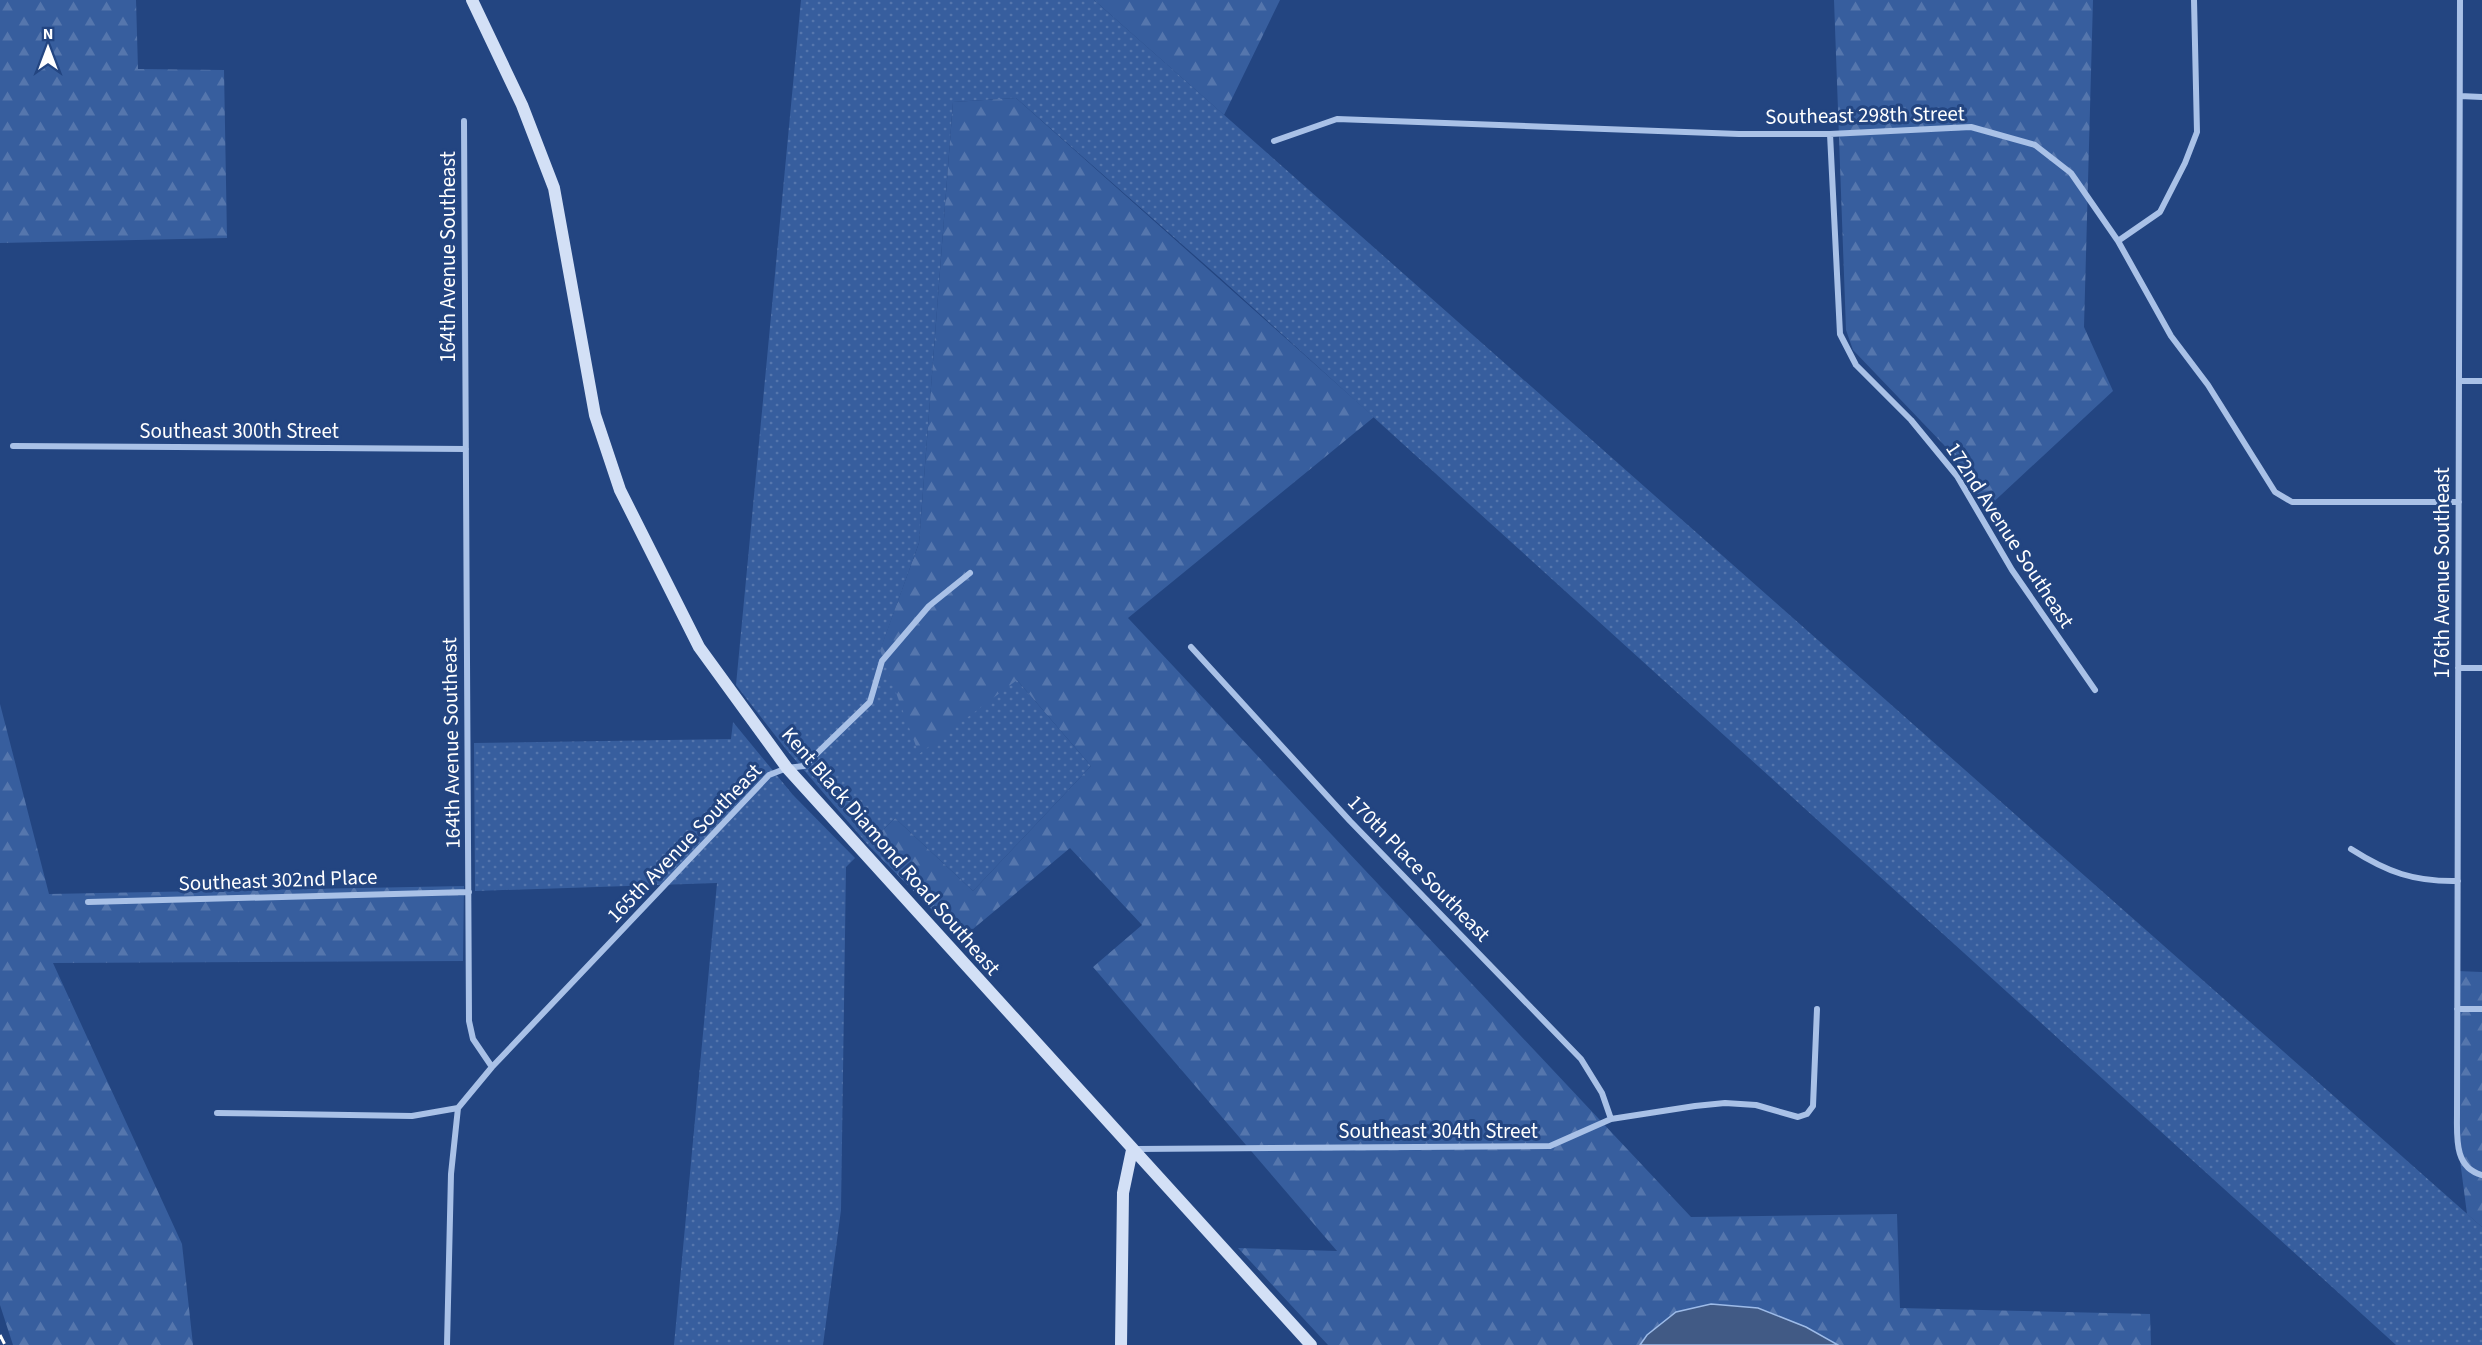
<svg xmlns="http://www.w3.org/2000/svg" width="2482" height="1345" viewBox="0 0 2482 1345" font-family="'Source Sans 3',sans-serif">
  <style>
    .green { fill: url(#green-dots) }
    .forest { fill: url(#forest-firs) }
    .water { fill: #415a85; stroke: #9dbbe8; stroke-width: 1.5 }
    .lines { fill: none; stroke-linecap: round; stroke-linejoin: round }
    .street { stroke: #a9c1e7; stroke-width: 6 }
    .secondary { stroke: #d3e0f6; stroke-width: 12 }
    .rail { stroke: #fff; stroke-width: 3; stroke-dasharray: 10 4.5; stroke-linecap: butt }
    .labels { text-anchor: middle; stroke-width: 6; stroke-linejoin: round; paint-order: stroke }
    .street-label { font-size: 21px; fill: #fff; stroke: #234581 }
  </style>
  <defs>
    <pattern id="green-dots" width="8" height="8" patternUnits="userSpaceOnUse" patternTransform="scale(1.5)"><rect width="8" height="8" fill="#375e9e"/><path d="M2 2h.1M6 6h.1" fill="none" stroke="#5576ad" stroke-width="1.8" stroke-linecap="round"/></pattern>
    <pattern id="forest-firs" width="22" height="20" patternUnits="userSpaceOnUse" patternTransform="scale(1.5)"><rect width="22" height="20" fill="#375e9e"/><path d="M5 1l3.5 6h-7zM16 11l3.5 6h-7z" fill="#5576ad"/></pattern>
  </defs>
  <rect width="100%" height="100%" fill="#234581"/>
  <path class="green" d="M801,0h293l1388,1227v118h-86l-1177,-1068 -203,-179 -63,4 -34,441 -39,108 137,29 74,86 -118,125 -78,-73 -27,27 -83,-97 -49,-63z
    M733,722l60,73 62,63 -9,9 -5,343 -18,135h-149l43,-462 -242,8 -1,-148 257,-4z"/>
  <path class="forest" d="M0,0h136l2,69 86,1 3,168 -227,5z
    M1094,0h186l-56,115z
    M1834,0h259l-9,327 29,64 -126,117 -43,-63 -91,-95 -7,-20z
    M1016,98l358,319 -246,201 563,599 206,-3 3,94 250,6 1,31h-823l-90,-97 99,3 -244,-284 49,-42 -72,-77 -109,91 -93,-94 27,-27 78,73 118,-125 -74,-86 -98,74 -39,-104 39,-107 34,-441z
    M0,704l49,190 415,-8 -1,75 -410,2 129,281 11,101h-180l-13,-40z
    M2457,971l25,1v255l-15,-13 -9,-69z"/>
  <path class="water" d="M1711,1304l47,4 48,19 32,18h-198l7,-10 29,-23z"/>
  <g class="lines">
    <path class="street" d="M2460,0l-3,1114c0,23 -3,54 25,61
      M2460,96l22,1
      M1830,134l10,200 16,31 55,55 46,56 55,94 83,120
      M1274,141l63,-22 402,15h91l141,-7 64,18 36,28 47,68 53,95 37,49 67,107 17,10h167
      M2118,241l42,-29 25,-49 12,-31 -3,-132
      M2459,381h23
      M13,446l453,3
      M1191,647l159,174 231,238 21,34 9,26
      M2458,668h24
      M2351,849c36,23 63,33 107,32
      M88,902l381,-10
      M2457,1009h25
      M492,1067l277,-292 18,-7 17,-2 66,-64 12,-41 47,-55 41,-33
      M217,1113l195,3 46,-8
      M1136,1149l414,-3 61,-27 84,-13 30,-3 31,2 42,12 9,-3 6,-8 4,-97
      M447,1345l4,-171 7,-66 34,-41 -19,-28 -4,-18 -5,-900"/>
    <path class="secondary" d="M472,0l50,105 32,83 41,227 25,75 79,157 88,121 524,577
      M1121,1345l2,-152 9,-43"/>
    <path class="rail" d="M0,1335l5,10"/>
  </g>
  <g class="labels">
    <g class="street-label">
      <text transform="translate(1865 115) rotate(-1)" y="7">Southeast 298th Street</text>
      <text transform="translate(448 257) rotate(-90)" y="7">164th Avenue Southeast</text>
      <text x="239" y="438">Southeast 300th Street</text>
      <text transform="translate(2010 535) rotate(57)" y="7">172nd Avenue Southeast</text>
      <text transform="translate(2442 573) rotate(-90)" y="7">176th Avenue Southeast</text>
      <text transform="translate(451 743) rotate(-91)" y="7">164th Avenue Southeast</text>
      <text transform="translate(684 843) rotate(-46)" y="7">165th Avenue Southeast</text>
      <text transform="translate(891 851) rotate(49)" y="7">Kent Black Diamond Road Southeast</text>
      <text transform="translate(1419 868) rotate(46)" y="7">170th Place Southeast</text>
      <text transform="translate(278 880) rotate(-2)" y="7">Southeast 302nd Place</text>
      <text x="1438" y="1138">Southeast 304th Street</text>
    </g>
  </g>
  <g transform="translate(48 48)" stroke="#234581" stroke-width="4.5" paint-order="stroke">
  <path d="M0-4.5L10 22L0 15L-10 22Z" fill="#ffffff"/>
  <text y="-9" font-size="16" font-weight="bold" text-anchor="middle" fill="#ffffff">N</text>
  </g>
</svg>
